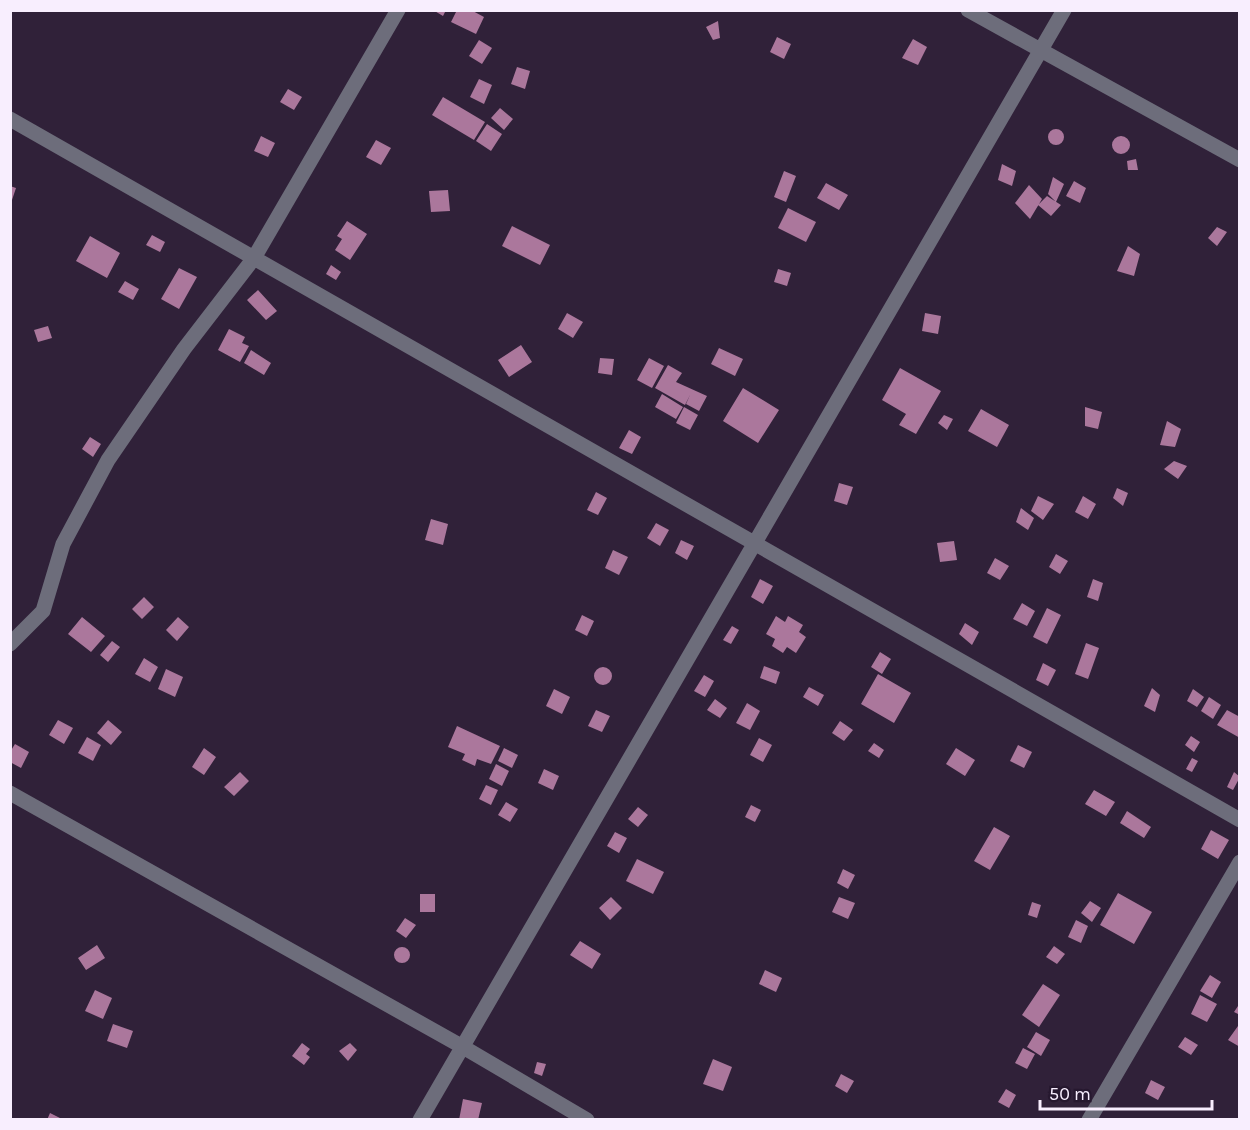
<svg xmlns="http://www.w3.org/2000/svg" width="1250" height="1130" viewBox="0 0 1250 1130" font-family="Karla,sans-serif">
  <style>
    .building { fill: #ab779c }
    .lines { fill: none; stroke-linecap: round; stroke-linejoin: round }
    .minor { stroke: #6d6d7b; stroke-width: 15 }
  </style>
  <rect width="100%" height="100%" fill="#302139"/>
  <path class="building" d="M433,10h13l-3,6z
    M457,10h14l13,7 -8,17 -25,-12z
    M718,21l2,17 -7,2 -7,-13z
    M777,37l14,7 -7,15 -14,-7z
    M913,39l14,8 -9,18 -16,-7z
    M479,40l13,8 -10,16 -13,-8z
    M517,67l13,4 -5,18 -14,-5z
    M479,79l13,6 -8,19 -14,-7z
    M288,89l14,8 -8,13 -14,-8z
    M443,97l42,25 -11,18 -42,-25z
    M500,108l13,11 -9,11 -13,-12z
    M487,124l15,10 -11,17 -15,-10z
    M1048 137a8 8 0 1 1 16 0a8 8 0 1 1-16 0Z
    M1112 145a9 9 0 1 1 18 0a9 9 0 1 1-18 0Z
    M261,136l14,7 -7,14 -14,-6z
    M376,140l15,8 -10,17 -15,-8z
    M1136,159l2,11h-10l-1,-9z
    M1002,164l14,7 -4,15 -14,-6z
    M784,171l12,5 -10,26 -12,-5z
    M1053,177l11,7 -8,18 -8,-8z
    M1074,181l12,7 -6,15 -14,-7z
    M826,183l22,12 -9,15 -22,-12z
    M1029,185l13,14 -12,20 -15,-16z
    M10,186l6,2 -5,15h-1z
    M448,190l2,21 -19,1 -2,-21z
    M1047,196l14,9 -10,11 -13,-11z
    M788,208l28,14 -10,20 -28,-14z
    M347,221l20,13 -17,26 -15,-10 7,-11 -5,-3z
    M512,226l38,19 -10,20 -38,-19z
    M1217,227l10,5 -10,14 -9,-8z
    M152,235l13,7 -5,10 -14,-7z
    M90,236l30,17 -13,25 -31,-17z
    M1128,246l12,8 -6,22 -17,-5z
    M331,265l10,7 -5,8 -10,-6z
    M179,268l18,9 -18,32 -18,-10z
    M778,269l13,4 -4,13 -13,-4z
    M125,281l14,8 -6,11 -15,-8z
    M258,290l19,21 -11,9 -19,-20z
    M567,313l16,9 -10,16 -15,-9z
    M925,313l16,3 -3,18 -16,-3z
    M48,326l4,12 -14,4 -4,-12z
    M229,329l16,8 -3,6 7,3 -9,16 -22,-12z
    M521,345l11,17 -23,15 -11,-17z
    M719,348l24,11 -8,17 -24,-12z
    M251,350l20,13 -7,12 -20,-12z
    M600,358l14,1 -2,16 -14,-2z
    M649,358l15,8 -12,22 -15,-8z
    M668,365l14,8 -6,9 31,14 -8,15 -13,-7 4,-9 -5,10 -30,-17z
    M900,368l41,23 -25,43 -17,-9 7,-11 -24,-14z
    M743,388l36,22 -21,33 -35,-22z
    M662,394l21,13 -7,12 -21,-12z
    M684,407l14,8 -8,15 -14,-7z
    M1085,407l17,5 -4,17 -13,-3z
    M981,409l28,16 -12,22 -29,-16z
    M944,415l9,4 -6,11 -9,-7z
    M1167,421l14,8 -6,18 -15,-2z
    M629,430l12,7 -9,17 -13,-6z
    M90,437l11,7 -8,13 -11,-8z
    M1174,461l13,5 -9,13 -14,-10z
    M839,483l14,4 -6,18 -13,-4z
    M1117,488l11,5 -5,13 -10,-8z
    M596,492l11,6 -9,17 -11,-5z
    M1038,496l16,8 -11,16 -12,-9z
    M1083,496l13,8 -8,15 -13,-7z
    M1021,508l13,10 -6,12 -12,-8z
    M431,519l17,5 -5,21 -18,-5z
    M656,523l13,7 -9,16 -13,-8z
    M681,540l13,6 -7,14 -12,-7z
    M954,541l3,19 -17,2 -3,-19z
    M613,550l15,7 -9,18 -14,-7z
    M1056,554l12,7 -8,13 -11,-7z
    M995,558l14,8 -9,14 -13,-7z
    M760,579l13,7 -10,18 -12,-7z
    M1093,579l10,4 -5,18 -11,-4z
    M144,597l10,10 -12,12 -10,-10z
    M1022,603l13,8 -8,15 -14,-7z
    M1047,608l14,7 -14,29 -14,-7z
    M582,615l12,6 -7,15 -12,-6z
    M776,616l9,6 3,-6 15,9 -4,7 7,5 -10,16 -9,-6 -4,6 -11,-7 3,-7 -9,-5z
    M82,617l23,19 -14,16 -23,-18z
    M178,617l11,10 -12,14 -11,-11z
    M965,623l14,9 -7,13 -13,-11z
    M732,626l7,4 -8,14 -8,-4z
    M112,641l8,6 -12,15 -8,-7z
    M1086,643l13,5 -11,31 -13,-5z
    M880,652l11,7 -9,15 -11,-7z
    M144,658l14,9 -8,15 -15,-8z
    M1043,663l13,7 -8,16 -12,-6z
    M764,666l16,6 -4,12 -16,-6z
    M594 676a9 9 0 1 1 18 0a9 9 0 1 1-18 0Z
    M166,669l17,8 -8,20 -17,-8z
    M878,674l33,19 -17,30 -33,-19z
    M704,675l10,6 -9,16 -11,-6z
    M809,687l15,8 -6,11 -15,-9z
    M1152,688l8,7 -5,17 -11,-6z
    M554,689l16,8 -8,17 -16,-8z
    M1193,689l11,8 -7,10 -10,-6z
    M1209,697l12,8 -8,14 -12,-8z
    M715,699l12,9 -7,10 -13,-8z
    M747,703l13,8 -10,19 -14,-7z
    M596,710l14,6 -8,16 -14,-6z
    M1227,710l13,7v21l-23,-13z
    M58,720l15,8 -9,16 -15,-9z
    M108,720l14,12 -11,13 -14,-12z
    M840,721l13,9 -9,11 -12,-8z
    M457,726l43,20 -9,18 -14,-5 -2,7 -13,-6 3,-6 -17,-7z
    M1191,736l9,6 -6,10 -9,-7z
    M87,737l14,8 -8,16 -15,-8z
    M759,738l13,7 -9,17 -13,-7z
    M874,743l10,7 -5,8 -11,-7z
    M15,744l14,8 -8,16 -11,-6v-10z
    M1018,745l14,7 -8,16 -14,-7z
    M204,748l12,9 -12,18 -12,-8z
    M504,748l14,7 -6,13 -14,-7z
    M956,748l19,12 -10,16 -19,-12z
    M1192,758l6,3 -6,11 -6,-3z
    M496,764l13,7 -7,15 -13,-7z
    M544,769l15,7 -6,14 -15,-7z
    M240,772l9,9 -15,15 -10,-9z
    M1234,772l6,5 -7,13 -6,-3z
    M486,785l12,5 -7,15 -12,-6z
    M1094,790l21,12 -9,14 -21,-12z
    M506,802l12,7 -8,13 -12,-7z
    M751,805l10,5 -6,12 -10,-5z
    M638,807l10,8 -10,12 -10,-8z
    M1127,811l24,16 -7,11 -24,-15z
    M994,827l16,9 -20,34 -16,-9z
    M1211,830l18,10 -11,19 -17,-10z
    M615,832l12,6 -8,15 -12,-7z
    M637,859l27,13 -11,22 -27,-13z
    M843,869l12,6 -7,14 -11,-6z
    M1118,893l34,19 -18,32 -34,-19z
    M420,894h15v18h-15z
    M611,897l11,11 -12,12 -11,-12z
    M839,897l16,6 -7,16 -16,-7z
    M1090,901l11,7 -9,14 -11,-9z
    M1032,902l9,3 -4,13 -9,-3z
    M405,918l11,7 -10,13 -10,-7z
    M1076,920l12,6 -7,17 -13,-6z
    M580,941l21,13 -9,15 -22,-14z
    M97,945l8,13 -19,12 -8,-12z
    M1054,946l11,8 -8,10 -11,-7z
    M394 955a8 8 0 1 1 16 0a8 8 0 1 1-16 0Z
    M765,970l17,8 -6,14 -17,-8z
    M1210,975l11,7 -9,16 -12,-7z
    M1043,984l17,11 -21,32 -17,-12z
    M95,990l17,8 -9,21 -18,-8z
    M1200,995l17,9 -10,18 -16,-8z
    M1240,1003v12l-6,-3z
    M113,1024l20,7 -6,17 -20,-7z
    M1238,1026l2,1v20l-12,-7z
    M1036,1032l14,8 -9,16 -14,-9z
    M1185,1037l13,8 -7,10 -13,-8z
    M302,1043l8,6 -4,5 4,3 -6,8 -12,-9z
    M350,1043l7,7 -9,11 -9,-10z
    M1023,1048l12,6 -8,15 -12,-6z
    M713,1059l19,8 -9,24 -20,-7z
    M537,1062l9,2 -4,12 -8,-3z
    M841,1074l13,7 -7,12 -12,-7z
    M1151,1080l14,7 -7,13 -13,-7z
    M1006,1089l10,6 -7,13 -11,-6z
    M463,1099l19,4 -4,17h-19z
    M50,1113l14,7h-17z"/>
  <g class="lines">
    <path class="minor" d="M968,10l272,150
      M10,119l1230,701
      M10,644l33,-33 20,-67 45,-84 76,-111 70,-91 144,-248
      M10,793l453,254 124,73
      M420,1120l644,-1110
      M1089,1120l151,-258"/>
  </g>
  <rect width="1250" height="1130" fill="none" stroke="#f8eefe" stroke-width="24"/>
  <path d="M1040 1100v9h172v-9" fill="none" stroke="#f8eefe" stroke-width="3"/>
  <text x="1049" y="1100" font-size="18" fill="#f8eefe" stroke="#26182f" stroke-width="4.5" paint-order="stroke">50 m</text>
</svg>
